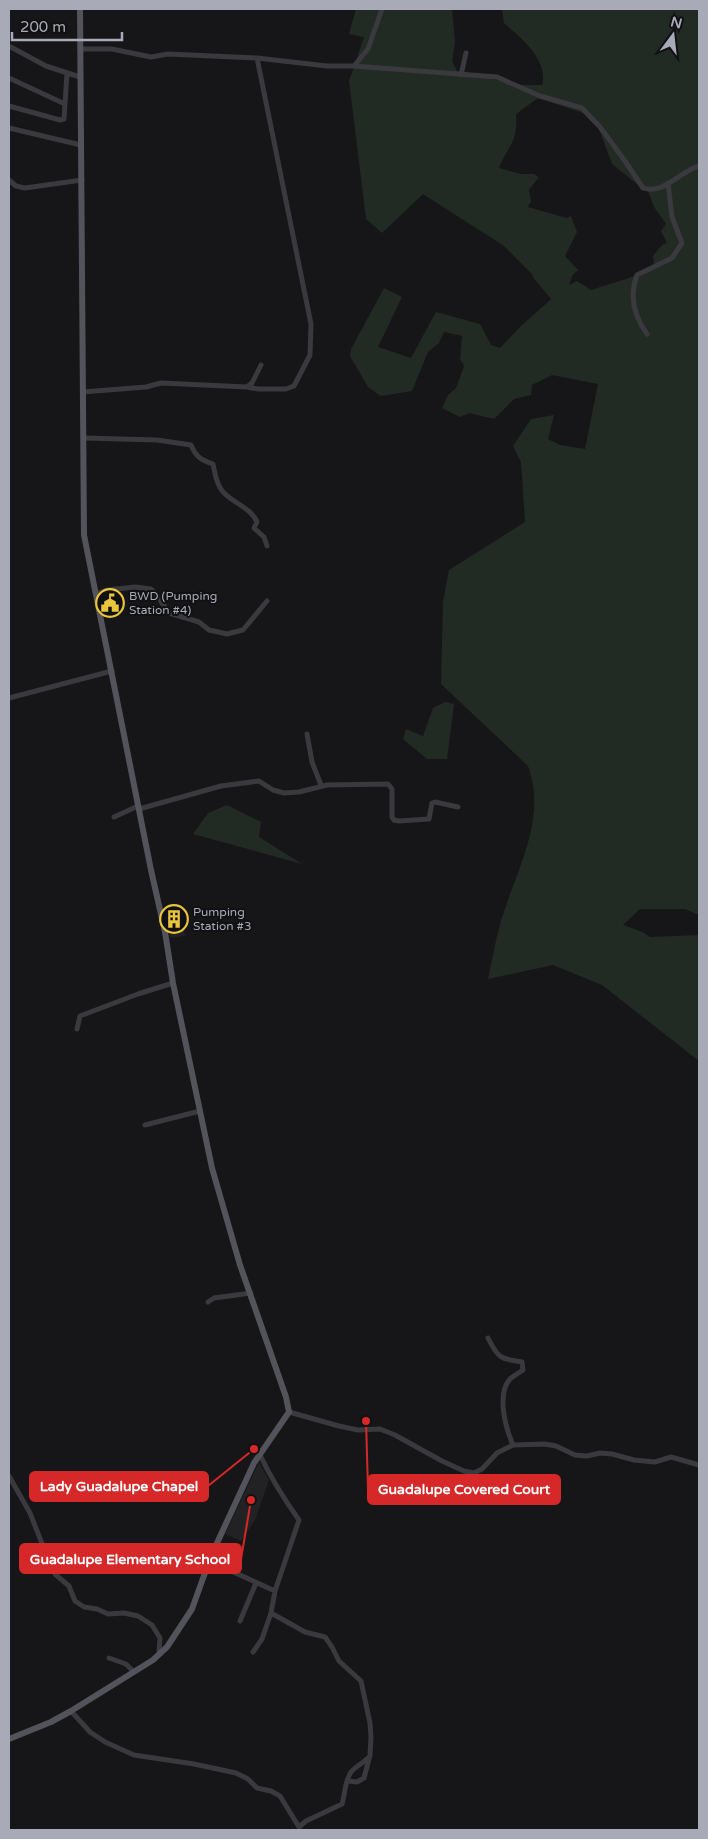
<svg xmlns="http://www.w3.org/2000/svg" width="708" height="1839" viewBox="0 0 708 1839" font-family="'Varela Round',sans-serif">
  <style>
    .built { fill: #222225 }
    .green { fill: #222a24; fill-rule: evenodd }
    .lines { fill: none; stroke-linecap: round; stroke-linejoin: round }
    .minor { stroke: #39393e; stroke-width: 5 }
    .major { stroke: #53545b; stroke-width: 6 }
    .labels { text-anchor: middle; stroke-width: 4; stroke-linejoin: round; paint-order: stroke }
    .poi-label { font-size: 12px; fill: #a8abb7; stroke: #111113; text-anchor: start }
    .leader { fill: none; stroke: #d62828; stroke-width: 2 }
    .callout-dot { fill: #d62828; stroke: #111113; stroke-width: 2 }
    .callout { fill: #d62828; stroke: #d62828; stroke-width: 2 }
    .callout-label { font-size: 14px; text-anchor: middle; font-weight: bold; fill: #fff }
  </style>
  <rect width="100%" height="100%" fill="#161618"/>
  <path class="built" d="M181,915l4,21 -15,2 -3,-21z
    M259,1462l10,18 -14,40 -14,21 -16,-7z"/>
  <path class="green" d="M356,9h96l3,33 -3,19 5,10 62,14h23c7,-25 -22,-48 -38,-62l-2,-14h197v906l-14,-6h-45l-17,16 20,7 7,5 49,-2v126l-97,-76 -49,-20 -65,14c5,-22 8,-44 15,-64 15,-48 44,-98 25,-149l-87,-82 2,-82 6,-32 76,-48 -4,-60 -8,-16 18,-27 23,-4 -6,24 12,6 25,4 13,-65 -46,-9 -20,10 -1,10 -17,4 -20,20 -25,-6 -9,4 -18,-9 6,-13 8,-7 8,-22 -4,-7 2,-23 -18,-4 -5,11 -11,9 -16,39 -31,5 -13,-9 -18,-31 1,-7 33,-61 18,9 -24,50 33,11 25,-46 44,12 11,21 9,3 21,-22 30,-27 -19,-23 1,-1 -29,-29 -81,-52 -41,39 -16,-14 -17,-138 15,-44 -15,-3zM538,98l45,15 16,16 13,35 30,24 6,3 6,16 12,17 -5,7 6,12 -5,2 -9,11 1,10 -19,10 -44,14 -14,-9 -8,4 3,-9 6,-6 -13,-14 12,-24 -6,-16 -4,2 -39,-11 3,-6 -2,-11 10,-13 -5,-3h-13l-22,-6c10,-24 19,-25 17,-54z
    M445,702l9,2 -7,55h-20l-24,-20 3,-10 17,7 10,-28z
    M227,805l34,17 -2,15 43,27 -109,-30 15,-21z"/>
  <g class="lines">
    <path class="minor" d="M9,46l37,20 34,11
      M80,49h32l39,8 17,-3 89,4 70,8h27l143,11 43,19 42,12 18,19 25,34 18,27c21,7 37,-17 56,-22
      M354,66l14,-17 14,-40
      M461,75l5,-22
      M9,78l56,26 -1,15 -4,1 -51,-14
      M65,104l2,-31
      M9,128l72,17
      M9,180l7,6 9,2 57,-8
      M647,334c-13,-18 -18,-38 -10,-59l35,-17 10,-15 -10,-26 -4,-34
      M247,387l11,2h28l8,-3 16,-31 1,-31 -54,-266
      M83,392l63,-5 15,-4 86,4 5,-4 9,-18
      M84,438l73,2 34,5c5,12 10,15 22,19 2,10 4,22 11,29 11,11 27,15 33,29l-3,6 10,9 3,9
      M96,594l11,-4 28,-3 16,2 5,5 13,19 30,9 10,8 18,4 16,-4 24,-29
      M9,698l103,-27
      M307,734l5,28 9,23
      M139,809l82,-23 38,-5 14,9 11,3 15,-1 28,-7 61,-1 4,5v28l2,3 5,1 30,-2 3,-16 3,-1 23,5
      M114,817l24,-11
      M77,1029l3,-13 58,-22 35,-11
      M145,1125l55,-14
      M208,1302l6,-4 37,-5
      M488,1338c10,20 12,21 34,24l1,8c-4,3 -10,6 -13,9 -14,16 -4,50 3,66
      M289,1412l50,14 19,4 22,-1 15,6 47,26 22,10 10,2 8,-4 15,-16 16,-8 32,-1 11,2 19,9 12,1 13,-3 12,1 22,6 21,2 16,-5 28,8
      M260,1455c11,23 24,44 39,65l-24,71 -4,22 34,19 20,5 7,10 7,14 22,20 9,42 1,14 -1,18 -6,23 -7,4 -8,-1
      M9,1476l21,37 22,56 4,6 13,11 6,15 9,6 13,2 11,5 16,-1 14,3 14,9 8,13 -1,14 1,2
      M209,1561l66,30
      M240,1621l16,-38
      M253,1652l9,-13 9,-26
      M109,1658l17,6 8,8
      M71,1711l19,21 15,10 29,13 60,9 42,9 12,6 9,9 14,3 9,5 19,31 7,-6 36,-17c3,-10 3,-24 9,-32 5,-6 14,-10 19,-16"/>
    <path class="major" d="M9,1739l42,-17 20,-11 82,-51 14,-13 25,-38 19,-53 43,-93 35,-51 -3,-15 -46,-132 -28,-97 -39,-185 -8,-51 -14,-62 -67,-335 -4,-526"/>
  </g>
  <defs>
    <symbol id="civic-ring" viewBox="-11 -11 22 22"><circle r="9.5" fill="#111113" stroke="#eac53b" stroke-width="1.5"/><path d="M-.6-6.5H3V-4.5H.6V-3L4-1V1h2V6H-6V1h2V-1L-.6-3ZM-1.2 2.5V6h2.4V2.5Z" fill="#eac53b"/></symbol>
    <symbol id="building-ring" viewBox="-11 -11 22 22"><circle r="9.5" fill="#111113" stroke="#eac53b" stroke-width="1.5"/><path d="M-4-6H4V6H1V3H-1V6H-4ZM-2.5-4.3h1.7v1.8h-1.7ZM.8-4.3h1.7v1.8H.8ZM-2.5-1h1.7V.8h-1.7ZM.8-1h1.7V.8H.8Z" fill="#eac53b"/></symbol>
  </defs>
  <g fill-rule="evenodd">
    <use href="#civic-ring" x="94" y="587" width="32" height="32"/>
    <use href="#building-ring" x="158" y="903" width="32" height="32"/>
  </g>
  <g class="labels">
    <g class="poi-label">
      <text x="129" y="600">BWD (Pumping<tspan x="129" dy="14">Station #4)</tspan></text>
      <text x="193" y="916">Pumping<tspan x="193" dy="14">Station #3</tspan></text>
    </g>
  </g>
  <path class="leader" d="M254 1449L208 1486M366 1421L368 1489M251 1500L241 1559"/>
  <g class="callout-dot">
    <circle cx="254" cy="1449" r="5"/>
    <circle cx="366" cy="1421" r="5"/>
    <circle cx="251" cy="1500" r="5"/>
  </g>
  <g class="callout">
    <rect x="30" y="1472" width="178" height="29" rx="5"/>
    <rect x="368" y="1475" width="192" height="29" rx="5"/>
    <rect x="20" y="1544" width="221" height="29" rx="5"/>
  </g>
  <g class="callout-label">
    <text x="119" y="1491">Lady Guadalupe Chapel</text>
    <text x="464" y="1494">Guadalupe Covered Court</text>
    <text x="130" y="1564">Guadalupe Elementary School</text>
  </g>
  <rect width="708" height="1839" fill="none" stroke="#a8abb7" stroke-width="20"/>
  <g transform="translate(673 35) rotate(15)" stroke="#111113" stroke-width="4" paint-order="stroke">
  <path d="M0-4L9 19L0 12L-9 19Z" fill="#a8abb7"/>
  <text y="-8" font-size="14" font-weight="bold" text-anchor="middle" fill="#a8abb7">N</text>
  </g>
  <path d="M12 32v8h110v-8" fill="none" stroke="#a8abb7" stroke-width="2.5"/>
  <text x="20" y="32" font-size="15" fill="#a8abb7" stroke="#111113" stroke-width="4" paint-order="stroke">200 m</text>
</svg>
